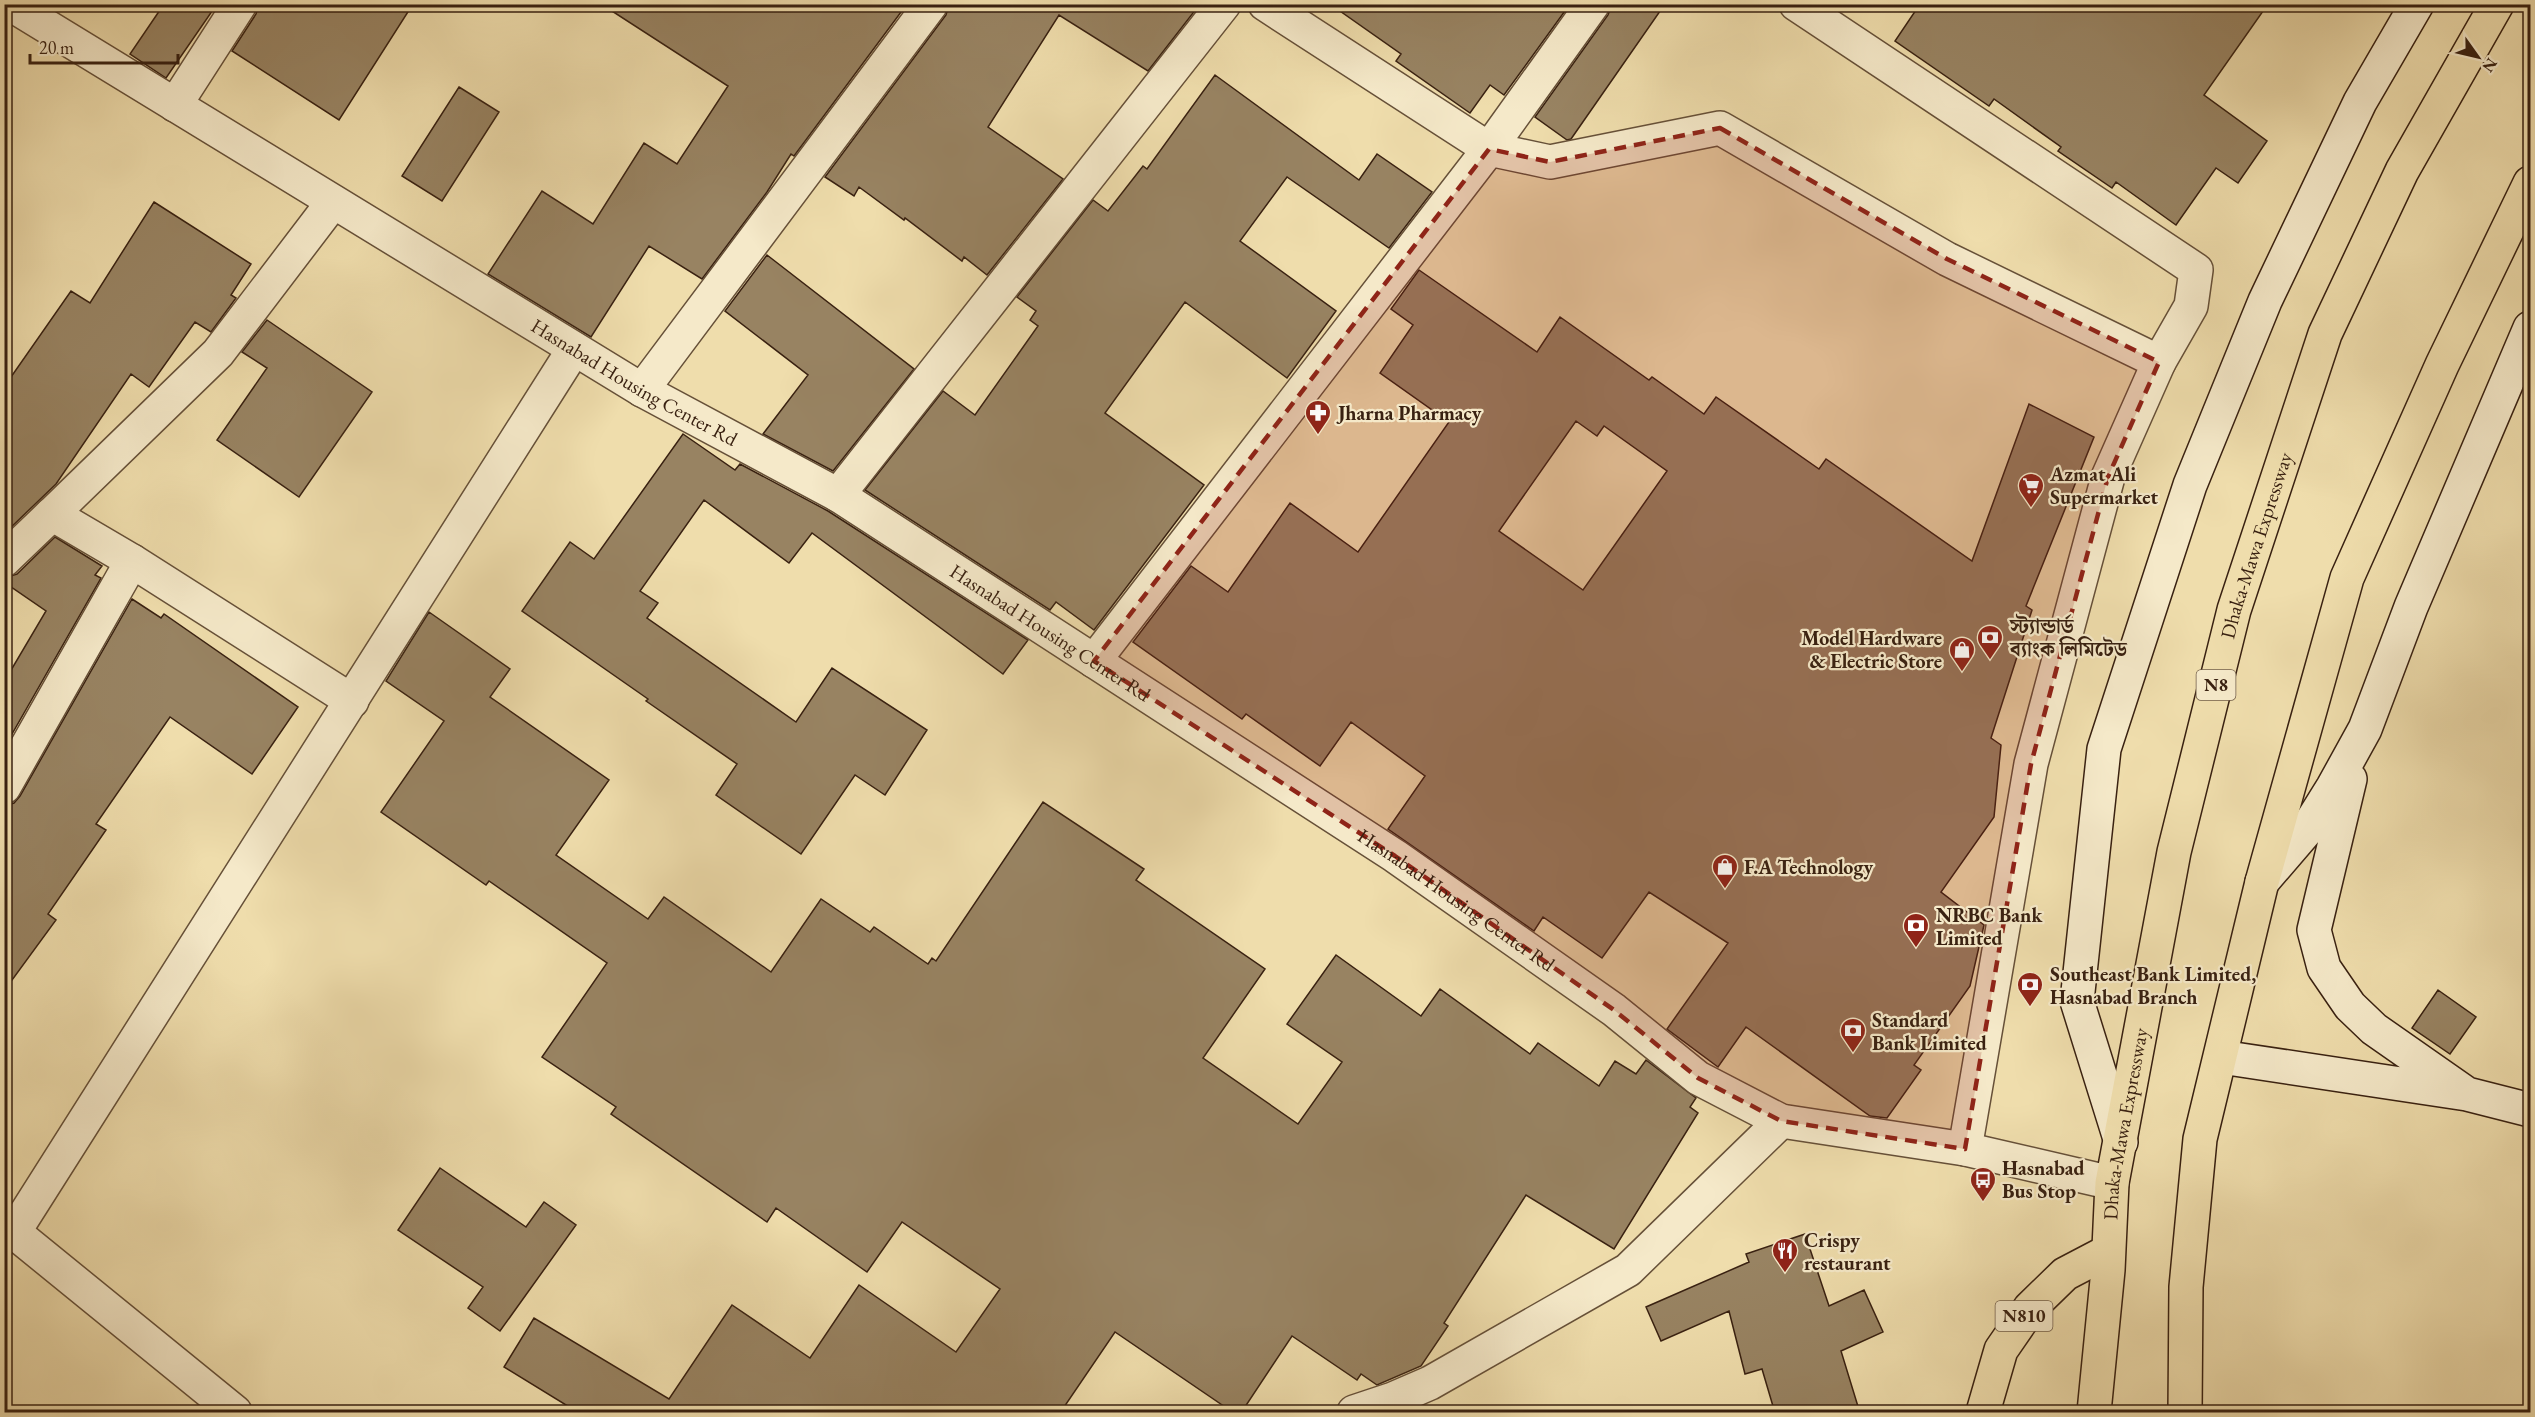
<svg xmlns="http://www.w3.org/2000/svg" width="2535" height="1417" viewBox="0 0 2535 1417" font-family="'EB Garamond','Noto Serif Bengali',serif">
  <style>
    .building { fill: #988362; stroke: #392111; stroke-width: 1.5; fill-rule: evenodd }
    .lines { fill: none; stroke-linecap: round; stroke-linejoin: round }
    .minor-casing { stroke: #665038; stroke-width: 36 }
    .secondary-casing { stroke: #392111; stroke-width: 36 }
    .trunk-casing { stroke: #392111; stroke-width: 36 }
    .motorway-casing { stroke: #392111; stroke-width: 36 }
    .minor { stroke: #f5e9c9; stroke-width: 33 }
    .secondary { stroke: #f5e9c9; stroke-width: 33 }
    .trunk { stroke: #efddac; stroke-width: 33 }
    .motorway { stroke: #efddac; stroke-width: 33 }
    .marked { fill: #8f2418; fill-opacity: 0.2; stroke: #8f2418; stroke-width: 4.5; stroke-dasharray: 12 8; stroke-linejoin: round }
    .labels { text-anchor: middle; stroke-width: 4.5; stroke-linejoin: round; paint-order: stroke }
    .shield { fill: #f5e9c9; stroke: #715d48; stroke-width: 1.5 }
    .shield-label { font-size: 18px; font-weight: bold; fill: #392111 }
    .street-label { font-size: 20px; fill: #392111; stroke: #f5e9c9 }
    .poi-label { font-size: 20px; font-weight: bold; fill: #392111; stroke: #f5e9c9; text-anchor: start }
  </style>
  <rect width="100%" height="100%" fill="#efddac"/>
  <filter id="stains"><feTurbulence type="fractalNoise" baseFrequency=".00333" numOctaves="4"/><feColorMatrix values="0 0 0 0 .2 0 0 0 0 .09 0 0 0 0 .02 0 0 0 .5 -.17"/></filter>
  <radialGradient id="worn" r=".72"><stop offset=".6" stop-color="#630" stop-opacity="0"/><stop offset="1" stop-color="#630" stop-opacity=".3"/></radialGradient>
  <path class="building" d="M159,4h58l-51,74 -36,-24 32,-47z
    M259,4h154l-74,116 -107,-69 24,-37z
    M601,4h306l-113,152 -3,-2 -24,38 -65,87 -53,-33 -58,91 -103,-63 54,-83 51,33 51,-81 33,21 51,-78z
    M949,4h251l-52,67 -89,-56 -71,112 75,52 -76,96 -23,-18 -2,4 -57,-43 -1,2 -45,-33 -5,9 -29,-19 121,-162z
    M1330,4h240l-66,91 -14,-10 -20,28 -74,-52 5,-7z
    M1612,4h53l-94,135 -4,1 -32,-23 73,-102z
    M1920,4h348l-64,91 63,46 -29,42 -22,-15 -40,57 -60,-43 -4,6 -54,-37 3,-4 -67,-48 -5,7 -94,-65z
    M1215,75l144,105 18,-26 55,38 -43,56 -102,-71 -47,64 96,70 -49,67 -102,-76 -80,111 99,72 -110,145 -38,-28 -6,8 -185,-120 78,-99 32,24 63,-89 -8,-6 6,-9 -19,-14 76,-97 15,11 35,-45 4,3z
    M459,87l40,25 -57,89 -40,-25z
    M154,202l97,62 -20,31 5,3 -25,34 -16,-10 -46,65 -18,-13 -75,110 -52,50v-147l67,-96 19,12z
    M767,255l147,114 -81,102 -70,-37 45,-59 -83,-64z
    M1419,270l118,82 23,-35 89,63 3,-3 52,37 12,-17 103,72 7,-10 146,102 57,-157 65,33 -68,169 6,4 -41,128 10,7 -7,72 -53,75 43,33 -14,61 -56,79 7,5 -34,48 -17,-2 -124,-89 -28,40 -51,-38 61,-86 -79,-51 -47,66 -59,-41 -9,14 -146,-102 37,-53 -74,-54 -31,44 -74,-52 -4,5 -109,-77 58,-76 37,26 62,-89 68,49 91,-130 -69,-49 33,-48 -22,-16zM1576,421l21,15 7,-10 63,45 -84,119 -84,-59z
    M267,320l105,72 -73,105 -82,-57 50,-72 -25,-16z
    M683,434l52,36 5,-6 88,47 200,129 -25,34 -191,-141 -23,30 -85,-63 -64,91 18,12 -11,15 149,104 36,-54 95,62 -42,65 -30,-20 -54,79 -85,-59 21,-31 -91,-63 2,-2 -126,-88 48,-69 24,17z
    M55,537l47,29 -7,9 6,3 -97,170v-66l42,-71 -42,-29v-4l13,-4z
    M132,599l29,19 3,-4 134,93 -46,67 -82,-57 -74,107 10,6 -58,84 8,6 -52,71v-185l10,-3 6,-7z
    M429,612l81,57 -20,28 119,83 -53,75 92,64 16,-22 107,75 50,-73 49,33 4,-5 54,37 4,-6 4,3 107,-159 101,67 -8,11 129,89 -62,89 95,66 44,-62 -55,-38 49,-69 85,61 19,-27 90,65 8,-11 61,43 16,-25 21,13 10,-14 50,38 -6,9 8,6 -84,136 -88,-54 -82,128 4,3 -27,40 -44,19 -16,-11 -4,6 -65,-44 -51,77h-7l-119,-81 -55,81h-481l-75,-46 30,-49 135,81 63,-94 78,53 49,-73 97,67 44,-63 -98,-67 -35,50 -91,-64 -9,14 -156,-108 5,-7 -74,-50 65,-94 -118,-82 -3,4 -105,-73 63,-91 -58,-40z
    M2438,990l38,27 -26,37 -38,-26z
    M440,1168l86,59 18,-25 32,23 -76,106 -32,-23 15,-21 -85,-57z
    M1805,1234l24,72 35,-16 19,42 -42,19 19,62h-85l-13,-44 -17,5 -16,-63 -68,30 -15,-34 103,-45 -3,-8z"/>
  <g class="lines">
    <defs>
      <g id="minor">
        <path id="s1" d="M10,4l632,386 196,105 557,361 219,154 84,68 83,43 184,28 147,34"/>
        <path d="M1265,4l224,145 61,13 170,-34 227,131 212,103 -51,115 -77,287 -66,385"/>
        <path d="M1796,4l400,266 -5,36 -32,56"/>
        <path d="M175,105l65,-101"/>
        <path d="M333,202l-115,151 -166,161 80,47 220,140"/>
        <path d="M642,390l289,-386"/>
        <path d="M838,495l386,-491"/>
        <path d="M4,560l48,-46"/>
        <path d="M1094,661l395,-512 104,-145"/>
        <path d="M4,787l128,-226"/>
        <path d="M4,1224l231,188"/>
        <path d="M14,1232l560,-883"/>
        <path d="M1354,1412l39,-13 37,-16 198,-113 153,-149"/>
      </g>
      <path id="secondary" d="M2350,779l-36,151 10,38 26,38 24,23 93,65
        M2262,882l43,-50 28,-45 32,-58 46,-122 119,-279
        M2221,1057l246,37 63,16
        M2121,1142l-44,-141 27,-252 86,-264 75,-184 95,-199 57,-98"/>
      <path id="trunk" d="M1983,1412l18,-62 29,-42 35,-34 42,-22"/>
      <g id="motorway">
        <path id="s2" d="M2094,1412l14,-142 4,-87 62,-331 60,-242 91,-276 77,-163 95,-167"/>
        <path d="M2185,1412l1,-125 14,-148 62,-257 85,-304 95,-213 88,-182"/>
      </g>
    </defs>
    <use href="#minor" class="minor-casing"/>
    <use href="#secondary" class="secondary-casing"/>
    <use href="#trunk" class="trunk-casing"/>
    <use href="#motorway" class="motorway-casing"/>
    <use href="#minor" class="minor"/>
    <use href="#secondary" class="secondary"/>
    <use href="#trunk" class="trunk"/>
    <use href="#motorway" class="motorway"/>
  </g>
  <path class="marked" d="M1720,128l227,131 212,103 -51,115 -77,287 -66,385 -184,-28 -83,-43 -84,-68 -219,-154 -301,-195 395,-512 61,13z"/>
  <defs>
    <symbol id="pharmacy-pin" viewBox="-11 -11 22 30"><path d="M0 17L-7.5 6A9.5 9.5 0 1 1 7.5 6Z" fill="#8f2418" stroke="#f5e9c9"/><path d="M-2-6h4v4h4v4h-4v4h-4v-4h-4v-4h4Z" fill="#fff"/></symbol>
    <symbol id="supermarket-pin" viewBox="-11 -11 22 30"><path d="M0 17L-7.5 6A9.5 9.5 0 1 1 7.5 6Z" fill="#8f2418" stroke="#f5e9c9"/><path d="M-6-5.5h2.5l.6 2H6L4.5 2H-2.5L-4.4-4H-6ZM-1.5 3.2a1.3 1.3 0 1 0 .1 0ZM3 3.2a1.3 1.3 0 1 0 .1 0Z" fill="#fff"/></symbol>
    <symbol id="bank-pin" viewBox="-11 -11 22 30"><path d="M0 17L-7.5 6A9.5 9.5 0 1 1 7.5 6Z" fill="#8f2418" stroke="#f5e9c9"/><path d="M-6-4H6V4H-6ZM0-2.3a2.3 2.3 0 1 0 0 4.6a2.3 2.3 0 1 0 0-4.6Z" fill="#fff"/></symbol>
    <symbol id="shop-pin" viewBox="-11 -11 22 30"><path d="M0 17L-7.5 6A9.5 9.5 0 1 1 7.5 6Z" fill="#8f2418" stroke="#f5e9c9"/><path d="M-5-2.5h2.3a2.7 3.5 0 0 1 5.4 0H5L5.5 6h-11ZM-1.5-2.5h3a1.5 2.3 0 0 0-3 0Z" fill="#fff"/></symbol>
    <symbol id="bus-pin" viewBox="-11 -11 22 30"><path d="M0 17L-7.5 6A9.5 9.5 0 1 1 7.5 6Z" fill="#8f2418" stroke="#f5e9c9"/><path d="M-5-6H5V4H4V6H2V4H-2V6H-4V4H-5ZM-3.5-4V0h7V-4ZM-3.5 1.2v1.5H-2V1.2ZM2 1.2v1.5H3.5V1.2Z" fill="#fff"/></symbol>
    <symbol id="restaurant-pin" viewBox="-11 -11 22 30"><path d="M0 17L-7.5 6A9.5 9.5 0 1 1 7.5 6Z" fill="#8f2418" stroke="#f5e9c9"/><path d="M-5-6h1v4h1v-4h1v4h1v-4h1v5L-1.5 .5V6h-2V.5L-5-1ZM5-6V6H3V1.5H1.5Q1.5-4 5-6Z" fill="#fff"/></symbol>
  </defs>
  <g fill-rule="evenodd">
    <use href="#pharmacy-pin" x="1303" y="398" width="30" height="40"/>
    <use href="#supermarket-pin" x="2016" y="471" width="30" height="40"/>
    <use href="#bank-pin" x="1975" y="623" width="30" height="40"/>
    <use href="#shop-pin" x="1947" y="635" width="30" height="40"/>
    <use href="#shop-pin" x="1710" y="852" width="30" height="40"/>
    <use href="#bank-pin" x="1901" y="911" width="30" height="40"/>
    <use href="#bank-pin" x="2015" y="970" width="30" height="40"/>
    <use href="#bank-pin" x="1838" y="1016" width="30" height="40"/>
    <use href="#bus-pin" x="1968" y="1165" width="30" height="40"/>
    <use href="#restaurant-pin" x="1770" y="1236" width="30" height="40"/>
  </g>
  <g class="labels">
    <g class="shield">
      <rect x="2196.5" y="670" width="39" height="30" rx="4.5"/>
      <rect x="1995.5" y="1301" width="57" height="30" rx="4.5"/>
    </g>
    <g class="shield-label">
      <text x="2216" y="691">N8</text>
      <text x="2024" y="1322">N810</text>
    </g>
    <g class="street-label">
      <text dy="7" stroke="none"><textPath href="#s1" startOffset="730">Hasnabad Housing Center Rd</textPath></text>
      <text dy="7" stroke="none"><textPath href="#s2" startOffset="884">Dhaka-Mawa Expressway</textPath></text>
      <text dy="7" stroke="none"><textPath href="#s1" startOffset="1216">Hasnabad Housing Center Rd</textPath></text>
      <text dy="7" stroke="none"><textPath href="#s1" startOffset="1702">Hasnabad Housing Center Rd</textPath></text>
      <text dy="7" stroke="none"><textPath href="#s2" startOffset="290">Dhaka-Mawa Expressway</textPath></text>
    </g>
    <g class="poi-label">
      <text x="1338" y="420">Jharna Pharmacy</text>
      <text x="2050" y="481">Azmat Ali<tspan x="2050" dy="23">Supermarket</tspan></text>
      <text x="2010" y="633">স্ট্যান্ডার্ড<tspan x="2010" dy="23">ব্যাংক লিমিটেড</tspan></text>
      <text x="1942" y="645" text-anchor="end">Model Hardware<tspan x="1942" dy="23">&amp; Electric Store</tspan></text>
      <text x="1744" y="874">F.A Technology</text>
      <text x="1936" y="922">NRBC Bank<tspan x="1936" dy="23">Limited</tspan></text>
      <text x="2050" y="981">Southeast Bank Limited,<tspan x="2050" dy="23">Hasnabad Branch</tspan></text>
      <text x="1872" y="1027">Standard<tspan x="1872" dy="23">Bank Limited</tspan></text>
      <text x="2002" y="1175">Hasnabad<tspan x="2002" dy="23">Bus Stop</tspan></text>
      <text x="1804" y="1247">Crispy<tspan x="1804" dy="23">restaurant</tspan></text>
    </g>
  </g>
  <rect width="2535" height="1417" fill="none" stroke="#efddac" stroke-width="24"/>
  <rect x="6" y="6" width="2523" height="1405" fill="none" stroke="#392111" stroke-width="3"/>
  <rect x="12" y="12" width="2511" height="1393" fill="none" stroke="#392111" stroke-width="1.5"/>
  <g transform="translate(2478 57) rotate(124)" stroke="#f5e9c9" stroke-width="4.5" paint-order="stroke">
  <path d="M0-4.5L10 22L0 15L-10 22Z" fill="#392111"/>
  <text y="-9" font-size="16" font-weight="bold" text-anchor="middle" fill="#392111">N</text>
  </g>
  <path d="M30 54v9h148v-9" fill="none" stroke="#392111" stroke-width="3"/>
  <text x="39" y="54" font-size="18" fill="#392111" stroke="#f5e9c9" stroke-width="4.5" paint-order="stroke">20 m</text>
  <rect width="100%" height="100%" filter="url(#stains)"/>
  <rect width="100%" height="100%" fill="url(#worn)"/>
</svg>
